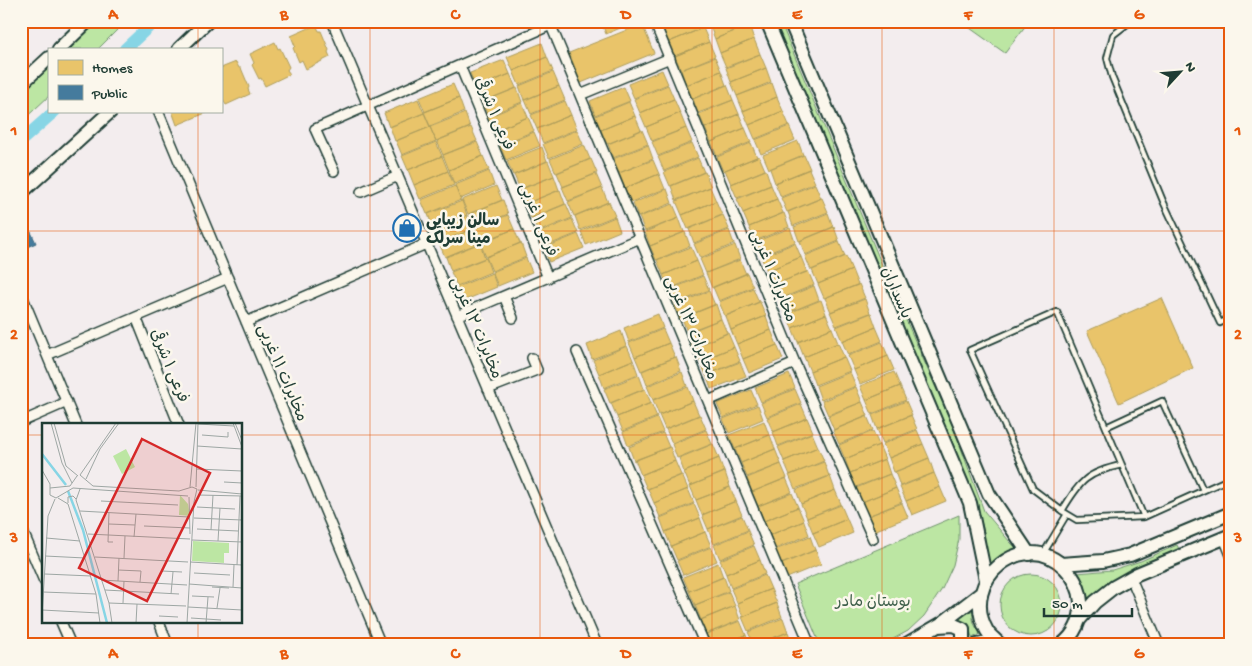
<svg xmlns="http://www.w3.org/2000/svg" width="1252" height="666" viewBox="0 0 1252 666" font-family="'Gochi Hand','Playpen Sans Arabic',sans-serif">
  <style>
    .green { fill: #bce6a3; stroke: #6e926c }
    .homes { fill: #e9c46a; stroke: #ac9c5a }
    .public { fill: #457b9d; stroke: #3a687e }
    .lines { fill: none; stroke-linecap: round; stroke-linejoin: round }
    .canal { stroke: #87d5e5; stroke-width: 12 }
    .lane-casing { stroke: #1f3d34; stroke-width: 8 }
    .street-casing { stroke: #1f3d34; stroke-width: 12 }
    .secondary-casing { stroke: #1f3d34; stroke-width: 16 }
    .lane { stroke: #fbf7ec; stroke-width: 4.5 }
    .street { stroke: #fbf7ec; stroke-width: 9 }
    .secondary { stroke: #fbf7ec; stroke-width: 12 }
    .grid { fill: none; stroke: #e8590c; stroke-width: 1; stroke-opacity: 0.55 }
    .labels { text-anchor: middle; stroke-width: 5; stroke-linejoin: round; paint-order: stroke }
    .street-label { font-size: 16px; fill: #1f3d34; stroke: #fbf7ec }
    .poi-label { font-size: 16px; font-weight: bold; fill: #1f3d34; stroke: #fbf7ec; text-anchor: start }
    .park-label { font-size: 16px; fill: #3e5f4a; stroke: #fbf7ec }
    .inset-river { fill: none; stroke: #87d5e5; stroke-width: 2.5 }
    .inset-road { fill: none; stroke: #9ea7a4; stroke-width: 1 }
    .view { fill: #d62828; fill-opacity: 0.15; stroke: #d62828; stroke-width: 2.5 }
    .inset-edge { fill: none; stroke: #1f3d34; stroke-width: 2.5 }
    .neatline { fill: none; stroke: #e8590c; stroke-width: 2 }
    .grid-label { font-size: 16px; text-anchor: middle; font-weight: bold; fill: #e8590c }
  </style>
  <rect width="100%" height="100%" fill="#f3edee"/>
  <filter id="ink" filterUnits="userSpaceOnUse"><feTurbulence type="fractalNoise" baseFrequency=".02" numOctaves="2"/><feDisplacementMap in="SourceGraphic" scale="10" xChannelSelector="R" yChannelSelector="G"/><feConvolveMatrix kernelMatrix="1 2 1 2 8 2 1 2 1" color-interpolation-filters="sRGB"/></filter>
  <g filter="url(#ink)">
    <path class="green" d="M97,21h29l-28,28h-29z
      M769,21h11l107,256 67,152 30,82 26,31 10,9 -15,4 -17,10 -4,-33 -6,-22z
      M960,21h69l-24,32z
      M49,68v28l-28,26v-28z
      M959,515v24l-6,26 -11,24 -18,27 -16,15 -26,14h-62l-25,-61z
      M1177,545l3,6 -58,24 -19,12 -15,13 -3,-14 -8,-13 35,-3 29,-9z
      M1000 605a31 31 0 1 1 62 0a31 31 0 1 1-62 0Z
      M973,610c-1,10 1,16 8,24l-9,4 -2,-8 -4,-6 -11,-3z"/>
    <path class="homes" d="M601,21h36l-31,13z
      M661,21h17l-15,6z
      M679,21h22l2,7 -34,14 -6,-14z
      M717,21h30l2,4 -34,14 -6,-15z
      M642,24l12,29 -73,30 -12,-30z
      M316,25l3,6h2l8,19 -1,2 2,5 -24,12 -4,-9 -3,2 -6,-14 2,-2 -4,-10z
      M749,25l5,14 -34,14 -5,-14z
      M703,28l6,14 -34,14 -6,-14z
      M754,39l6,15 -34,13 -6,-14z
      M275,42l3,7 2,-1 9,19 -2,3 3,4 -25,12 -4,-8 -2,1 -7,-14 2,-2 -4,-9z
      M709,42l6,14 -34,14 -6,-14z
      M542,43l5,14 -34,14 -6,-14z
      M760,54l6,14 -35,14 -5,-14z
      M547,57l6,14 -34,14 -6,-14z
      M715,57l6,14 -35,14 -5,-15z
      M504,60l6,14 -34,14 -6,-15z
      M236,62l3,6h2l8,19 -1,2 2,5 -24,11 -5,-8v-29z
      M766,68l5,14 -34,14 -6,-14z
      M662,70l6,14 -34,14 -6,-14z
      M721,71l5,14 -34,14 -5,-14z
      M553,72l6,14 -35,14 -5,-14z
      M510,74l6,14 -34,14 -6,-14z
      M772,83l5,14 -34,14 -6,-15z
      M453,84l6,14 -34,14 -6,-14z
      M668,85l6,14 -34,14 -6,-14z
      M727,85l6,15 -35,13 -5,-14z
      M559,86l6,14 -34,14 -6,-14z
      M624,87l6,14 -35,14 -5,-14z
      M517,88l5,14 -34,14 -6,-14z
      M777,97l6,14 -34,14 -6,-14z
      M459,98l5,14 -34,14 -6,-14z
      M418,99l6,14 -35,14 -5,-14z
      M674,99l6,14 -34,14 -6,-14z
      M733,100l6,14 -34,14 -6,-14z
      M565,101l6,14 -34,14 -6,-14z
      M629,102l6,14 -34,14 -6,-14z
      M522,103l6,14 -34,14 -6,-14z
      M172,111h36v1l-31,13z
      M783,111l6,14 -34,14 -6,-14z
      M424,113l6,14 -35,14 -5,-14z
      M465,113l5,14 -34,14 -6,-14z
      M680,113l6,15 -34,13 -6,-14z
      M739,114l6,14 -34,14 -6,-14z
      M571,115l6,14 -34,14 -6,-14z
      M635,116l6,14 -34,14 -6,-14z
      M528,117l6,14 -34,14 -6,-14z
      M789,126l6,14 -34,14 -6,-14z
      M430,127l6,14 -34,14 -6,-14z
      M471,127l6,14 -34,14 -6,-14z
      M686,128l6,14 -34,14 -6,-14z
      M745,128l6,14 -34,14 -6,-14z
      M577,130l6,14 -34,14 -6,-14z
      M642,130l6,14 -35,14 -5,-14z
      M534,132l6,14 -34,14 -6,-14z
      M798,141l5,14 -34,14 -6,-14z
      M436,142l6,14 -34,14 -6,-14z
      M477,142l6,14 -34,14 -6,-15z
      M692,143l6,14 -34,14 -6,-14z
      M751,143l6,14 -34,14 -6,-14z
      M584,145l6,14 -34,14 -6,-14z
      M648,145l5,14 -34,14 -6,-14z
      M542,147l5,14 -34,14 -6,-14z
      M804,155l6,14 -35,14 -5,-14z
      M442,156l6,15 -34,14 -6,-15z
      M483,156l6,14 -35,14 -5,-14z
      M759,156l6,14 -34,14 -6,-14z
      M698,158l6,14 -34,14 -6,-14z
      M591,159l6,14 -34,14 -6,-14z
      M653,160l6,14 -34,14 -6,-15z
      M548,161l6,15 -34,13 -6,-14z
      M809,169l6,14 -34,14 -6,-14z
      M766,170l5,15 -34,13 -6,-14z
      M448,171l6,14 -34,14 -6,-14z
      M489,171l5,14 -34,14 -5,-14z
      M705,172l6,15 -35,13 -5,-14z
      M596,174l6,14 -34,13 -6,-14z
      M659,174l6,15 -34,13 -6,-14z
      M554,176l5,14 -34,14 -6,-14z
      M815,184l6,14 -34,14 -6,-14z
      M771,185l6,14 -34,14 -6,-14z
      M455,186l6,14 -34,14 -6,-14z
      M496,186l6,14 -34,14 -6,-14z
      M710,187l6,14 -34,14 -6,-14z
      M602,188l6,14 -34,14 -6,-14z
      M667,189l5,14 -34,14 -5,-14z
      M560,190l5,14 -34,14 -6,-14z
      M822,198l6,14 -35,14 -5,-14z
      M777,199l6,14 -34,14 -6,-14z
      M503,200l5,14 -34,14 -5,-14z
      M462,201l5,14 -34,13 -5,-14z
      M716,201l6,14 -34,14 -6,-14z
      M609,202l6,14 -35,14 -5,-14z
      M566,204l6,14 -34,14 -6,-14z
      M673,204l6,14 -34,13 -6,-14z
      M784,213l5,14 -34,14 -6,-14z
      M828,213l5,14 -34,14 -5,-14z
      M467,215l6,14 -34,14 -6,-14z
      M508,215l6,14 -34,14 -6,-15z
      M723,215l6,14 -35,14 -5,-14z
      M615,217l5,14 -34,14 -5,-14z
      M679,218l5,14 -34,14 -5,-14z
      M572,219l6,14 -34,14 -6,-14z
      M834,227l5,14 -34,14 -5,-14z
      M790,228l5,14 -34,14 -6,-14z
      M473,229l6,14 -34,14 -6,-14z
      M514,229l6,14 -34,14 -6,-14z
      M729,230l5,14 -34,14 -6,-14z
      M685,232l5,14 -34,14 -6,-14z
      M578,234l6,14 -35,14 -5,-14z
      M839,242l6,14 -34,14 -6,-14z
      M480,243l5,15 -34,13 -5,-14z
      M521,243l5,14 -34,14 -6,-14z
      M795,243l6,14 -34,14 -6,-14z
      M735,245l5,14 -34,14 -6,-14z
      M691,247l6,14 -34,14 -6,-15z
      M846,256l6,14 -34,14 -6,-14z
      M801,257l6,15 -34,13 -6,-14z
      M486,258l5,14 -34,14 -6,-14z
      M526,258l6,14 -34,14 -6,-14z
      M740,260l6,14 -34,14 -6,-15z
      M697,261l6,14 -34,14 -6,-14z
      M852,270l6,15 -34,13 -6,-14z
      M808,271l6,14 -34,14 -6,-14z
      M492,273l5,14 -34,14 -6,-14z
      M747,273l6,14 -34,14 -6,-14z
      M703,276l6,14 -34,14 -6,-14z
      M859,284l6,14 -34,14 -6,-14z
      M814,286l5,14 -34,14 -5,-14z
      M753,288l6,14 -34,14 -6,-14z
      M709,291l6,14 -35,14 -5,-14z
      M1162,298l31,70 -74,35 -32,-72z
      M865,299l5,14 -34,13 -6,-14z
      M821,300l5,14 -34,14 -6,-14z
      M760,302l6,14 -35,14 -5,-14z
      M716,304l5,15 -34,13 -5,-14z
      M871,313l5,14 -34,14 -6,-14z
      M658,314l5,14 -34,14 -5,-14z
      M826,314l6,14 -34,14 -6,-14z
      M766,316l5,14 -34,14 -6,-14z
      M721,319l6,14 -34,14 -6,-14z
      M876,327l6,14 -34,14 -6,-14z
      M832,328l6,15 -34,14 -6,-15z
      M663,329l6,14 -34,14 -6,-14z
      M771,330l6,15 -34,14 -6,-15z
      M621,331l5,15 -34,13 -5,-14z
      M728,333l6,14 -34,14 -6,-14z
      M882,342l6,14 -34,14 -6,-14z
      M669,343l6,14 -34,14 -6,-14z
      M838,343l6,14 -34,14 -6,-14z
      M777,345l6,14 -34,14 -6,-14z
      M627,346l6,14 -34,14 -6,-14z
      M734,347l6,14 -34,14 -6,-14z
      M888,356l6,14 -34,14 -6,-14z
      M676,357l5,14 -34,14 -5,-14z
      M844,357l6,14 -35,14 -5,-14z
      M633,360l5,14 -34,14 -5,-14z
      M740,362l6,14 -35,13 -5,-14z
      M682,372l5,14 -34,14 -6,-14z
      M850,372l6,14 -35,14 -5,-14z
      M894,372l6,14 -34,14 -6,-14z
      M789,374l6,14 -34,14 -6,-14z
      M639,375l5,14 -34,14 -6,-14z
      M900,386l6,14 -34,14 -6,-14z
      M688,387l5,14 -34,14 -6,-15z
      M856,387l6,15 -34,13 -6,-14z
      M645,389l6,14 -34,14 -6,-14z
      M795,389l6,14 -34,14 -6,-14z
      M751,390l6,14 -34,14 -6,-14z
      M693,401l6,14 -34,14 -6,-14z
      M906,401l6,14 -35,14 -5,-14z
      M862,402l6,14 -34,14 -6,-14z
      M651,403l6,14 -34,14 -6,-14z
      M801,404l6,14 -34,14 -6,-14z
      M758,405l5,14 -34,14 -6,-14z
      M700,415l6,14 -34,14 -6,-14z
      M911,415l6,14 -34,14 -6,-14z
      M867,416l6,14 -34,14 -6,-14z
      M657,418l6,14 -35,14 -5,-14z
      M807,418l6,14 -35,14 -5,-14z
      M764,421l5,14 -34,14 -6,-14z
      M706,430l6,14 -35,14 -5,-14z
      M917,430l6,14 -34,14 -6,-14z
      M873,431l6,14 -34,14 -6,-14z
      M663,433l6,14 -35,14 -5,-14z
      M812,433l6,14 -34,14 -6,-14z
      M770,435l5,14 -34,14 -6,-14z
      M713,444l6,14 -35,14 -5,-14z
      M923,444l6,14 -35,14 -5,-14z
      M879,445l6,14 -35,14 -5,-14z
      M670,447l5,14 -34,14 -6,-15z
      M818,447l6,14 -34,14 -6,-14z
      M775,449l6,15 -34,13 -6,-14z
      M719,458l5,14 -34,14 -6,-14z
      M929,458l5,15 -34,13 -5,-14z
      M885,459l5,15 -34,13 -6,-14z
      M675,461l6,14 -34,14 -6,-14z
      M824,462l5,14 -34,13 -6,-14z
      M781,464l6,14 -35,14 -5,-14z
      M725,472l5,15 -34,13 -6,-14z
      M934,473l6,14 -34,14 -6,-14z
      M890,474l6,14 -34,14 -6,-14z
      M682,475l6,14 -34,14 -6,-14z
      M830,476l5,14 -34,14 -5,-14z
      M786,478l6,14 -34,14 -6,-14z
      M730,487l6,14 -34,14 -6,-15z
      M940,487l6,14 -34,14 -6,-14z
      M896,488l6,14 -34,14 -6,-14z
      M688,489l6,14 -34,14 -6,-14z
      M835,490l6,14 -34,14 -6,-14z
      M792,493l6,14 -34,14 -6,-15z
      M736,501l6,14 -34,14 -6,-14z
      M902,503l6,14 -34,14 -6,-15z
      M694,504l6,14 -35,14 -5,-14z
      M841,505l6,14 -34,14 -6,-15z
      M798,507l6,14 -34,14 -6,-14z
      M742,516l6,14 -34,14 -6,-15z
      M700,518l5,14 -34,14 -6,-14z
      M847,519l6,14 -34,14 -6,-14z
      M804,521l5,14 -34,14 -5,-14z
      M748,531l6,14 -34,14 -6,-14z
      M705,532l6,14 -34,14 -6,-14z
      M810,536l5,14 -34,14 -6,-14z
      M754,546l6,14 -34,14 -6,-14z
      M711,547l6,14 -34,14 -6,-14z
      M816,550l5,14 -34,14 -5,-14z
      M760,560l5,14 -34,14 -5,-14z
      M718,563l5,14 -34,14 -6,-14z
      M765,575l6,14 -34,14 -6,-14z
      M724,577l5,14 -34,14 -6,-14z
      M771,589l6,14 -34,14 -6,-14z
      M729,592l6,14 -34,14 -6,-15z
      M777,603l5,14 -34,14 -6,-14z
      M735,606l5,14 -34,14 -6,-14z
      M783,618l5,14 -34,13 -6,-13z
      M740,621l6,14 -25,10h-11l-4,-11z
      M788,632l5,13h-36z
      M746,635l4,10h-28z"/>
    <path class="public" d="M31,232l5,11 -9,4 -5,-9z"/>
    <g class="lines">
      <path class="canal" d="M125,49l30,-28
        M21,141l34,-30"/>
      <defs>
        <path id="lane" d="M1131,21l-18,14 -6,23 5,19 51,124 57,122 11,-5
          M1106,427l56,-26 41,89
          M1122,465c-35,7 -42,16 -60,46l15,9 67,-3 87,-39
          M1062,511l-29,-22 -63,-139 87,-38 87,205
          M1043,554l24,-40"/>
        <path id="street" d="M332,21l265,624
          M549,21l261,624
          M654,21l141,342 78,176
          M460,66l88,212
          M580,95l90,-37
          M158,111l223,534
          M334,171l-19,-42 236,-104
          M361,192l37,-16
          M21,293l55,132
          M504,296l9,22
          M457,316l183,-78
          M136,317l43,108
          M246,322l180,-78
          M577,352l128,293
          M47,355l181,-77
          M488,389l49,-19 -5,-12
          M708,401l87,-38
          M21,422l46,-20
          M21,527l23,54
          M1224,538l7,17
          M1131,578l28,67
          M61,622l10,23
          M159,622l9,23"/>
        <path id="secondary" d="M767,21l203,482 16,77
          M790,21l199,473 40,60
          M59,49l29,-28
          M179,49l29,-28
          M21,84l28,-26
          M21,193l90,-82
          M1061,564l42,-3 27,-6 101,-42
          M1079,620l16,-18 19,-15 23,-13 94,-39
          M938,626l16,-1 9,4v11l-3,5
          M905,645l36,-21 39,-30
          M977,645l9,-2 13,1
          M1000,645c-4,-5 -10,-9 -13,-14 -29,-51 38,-105 78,-63 9,9 15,21 16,34 1,17 -6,33 -20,43"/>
      </defs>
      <use href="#lane" class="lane-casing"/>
      <use href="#street" class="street-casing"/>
      <use href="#secondary" class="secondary-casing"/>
      <use href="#lane" class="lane"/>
      <use href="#street" class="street"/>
      <use href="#secondary" class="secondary"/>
    </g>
  </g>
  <path class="grid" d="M198,21v28M370,21v624M540,21v624M712,21v624M882,21v624M1054,21v624M198,111v314M21,231h1210M21,435h23M241,435h990M198,622v23"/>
  <defs>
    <symbol id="shop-ring" viewBox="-11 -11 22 22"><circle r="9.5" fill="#fbf7ec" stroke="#1f6fb2" stroke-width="1.5"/><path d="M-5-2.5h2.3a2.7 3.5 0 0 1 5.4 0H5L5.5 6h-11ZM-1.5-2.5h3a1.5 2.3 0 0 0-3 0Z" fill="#1f6fb2"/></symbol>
  </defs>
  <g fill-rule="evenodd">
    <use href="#shop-ring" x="391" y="212" width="32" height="32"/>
  </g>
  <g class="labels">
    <g class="street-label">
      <text transform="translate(496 113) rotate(67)" y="6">فرعی ۱ شرقی</text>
      <text transform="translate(540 219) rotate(68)" y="6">فرعی ۱ غربی</text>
      <text transform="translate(775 275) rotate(68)" y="6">مخابرات ۱ غربی</text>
      <text transform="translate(898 292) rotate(67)" y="6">پاسداران</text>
      <text transform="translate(478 327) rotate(67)" y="6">مخابرات ۱۲ غربی</text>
      <text transform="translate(693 327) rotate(67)" y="6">مخابرات ۱۳ غربی</text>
      <text transform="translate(171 365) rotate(68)" y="6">فرعی ۱ شرقی</text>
      <text transform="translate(284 372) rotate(67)" y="6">مخابرات ۱۱ غربی</text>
    </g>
    <g class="poi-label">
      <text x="426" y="225">سالن زیبایی<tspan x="426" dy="18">مینا سرلک</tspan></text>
    </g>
    <g class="park-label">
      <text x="873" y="606">بوستان مادر</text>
    </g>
  </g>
  <g transform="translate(42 423)">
    <rect width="200" height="200" fill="#f3edee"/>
    <path d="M84,26l9,18 -13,7 -9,-18zM138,72l8,9 2,12 -11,-1zM151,118l36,2v10h-5v10l-32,-2z" fill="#bce6a3"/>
    <path class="inset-river" d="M0,31l24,31M26,68l15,39 24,93"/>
    <path class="inset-road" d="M9,0l11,40 10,20M12,0l12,43 12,10M191,0l9,24M193,0l7,17M156,1l36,2M160,12l26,2v-5M155,23l45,3M155,46l45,2M0,47l8,14v11l6,3 17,-10 115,8M38,52l13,11 86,5 13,-4 5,2 -3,13 -7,121M38,52l36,-52M44,56l14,-30 19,-26M182,59l18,1M148,64l6,-64M154,64l2,-64M8,65l20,-2 7,-10M38,66l-4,11 33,103 3,20M156,67l44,4M156,72l44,1M147,74l1,37M16,75l10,6 28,90 4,29M59,78l77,4M26,80v-6l5,-1 3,3M155,84l38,2M38,88l109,6M67,89l-1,30h5M152,95l48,2M67,101l26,1M102,103l46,2M155,106l41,2M169,107l2,-35M46,111l102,5M92,114l2,-23M4,115l34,3M150,117l50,2M176,118l2,-33M3,133l40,2M53,134l93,5M82,135l1,-22M148,139l52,3M195,142l3,-69M76,147l23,1 -1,11M120,148l20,1M152,150l36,2M3,151l46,2M59,157l86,5M76,158l1,-23M147,161l53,4M170,164l17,1M191,164l1,-22M63,167l74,4M1,169l53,2M129,171l2,-22M150,173l22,1M67,180l77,3M81,180l1,-22M146,184l54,3M175,185l3,-20M0,187l57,3M0,193l6,-100 7,-17M117,193l19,1M149,195l30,2M94,200l1,-19M164,200l2,-26"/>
    <path class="view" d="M100,16l68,34 -63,128 -68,-33z"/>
    <rect width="200" height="200" class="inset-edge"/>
  </g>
  <rect width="1252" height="666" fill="none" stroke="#fbf7ec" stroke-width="55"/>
  <rect x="48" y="48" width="175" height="65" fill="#fbf7ec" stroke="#a3ada2"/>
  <rect x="58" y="60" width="25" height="15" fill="#e9c46a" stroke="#a3ada2"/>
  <text x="92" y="72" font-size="15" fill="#1f3d34">Homes</text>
  <rect x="58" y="85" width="25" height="15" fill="#457b9d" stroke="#a3ada2"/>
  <text x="92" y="98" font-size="15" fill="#1f3d34">Public</text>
  <g transform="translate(1180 72) rotate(64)" stroke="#fbf7ec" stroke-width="4" paint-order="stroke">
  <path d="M0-4L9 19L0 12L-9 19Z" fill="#1f3d34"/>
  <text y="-8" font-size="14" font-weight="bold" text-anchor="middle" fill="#1f3d34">N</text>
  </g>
  <path d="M1044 608v8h88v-8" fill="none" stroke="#1f3d34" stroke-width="2.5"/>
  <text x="1052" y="608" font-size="15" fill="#1f3d34" stroke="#fbf7ec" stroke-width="4" paint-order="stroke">50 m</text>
  <rect x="28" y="28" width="1196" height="610" class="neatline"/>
  <g class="grid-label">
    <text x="113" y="19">A</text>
    <text x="284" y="19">B</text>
    <text x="455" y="19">C</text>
    <text x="626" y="19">D</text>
    <text x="797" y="19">E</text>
    <text x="968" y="19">F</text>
    <text x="1139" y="19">G</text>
    <text x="14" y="135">1</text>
    <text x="1238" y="135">1</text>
    <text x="14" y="339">2</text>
    <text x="1238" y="339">2</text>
    <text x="14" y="542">3</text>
    <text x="1238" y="542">3</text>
    <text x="113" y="658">A</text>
    <text x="284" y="658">B</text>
    <text x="455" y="658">C</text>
    <text x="626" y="658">D</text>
    <text x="797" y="658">E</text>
    <text x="968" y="658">F</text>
    <text x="1139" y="658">G</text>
  </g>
</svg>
